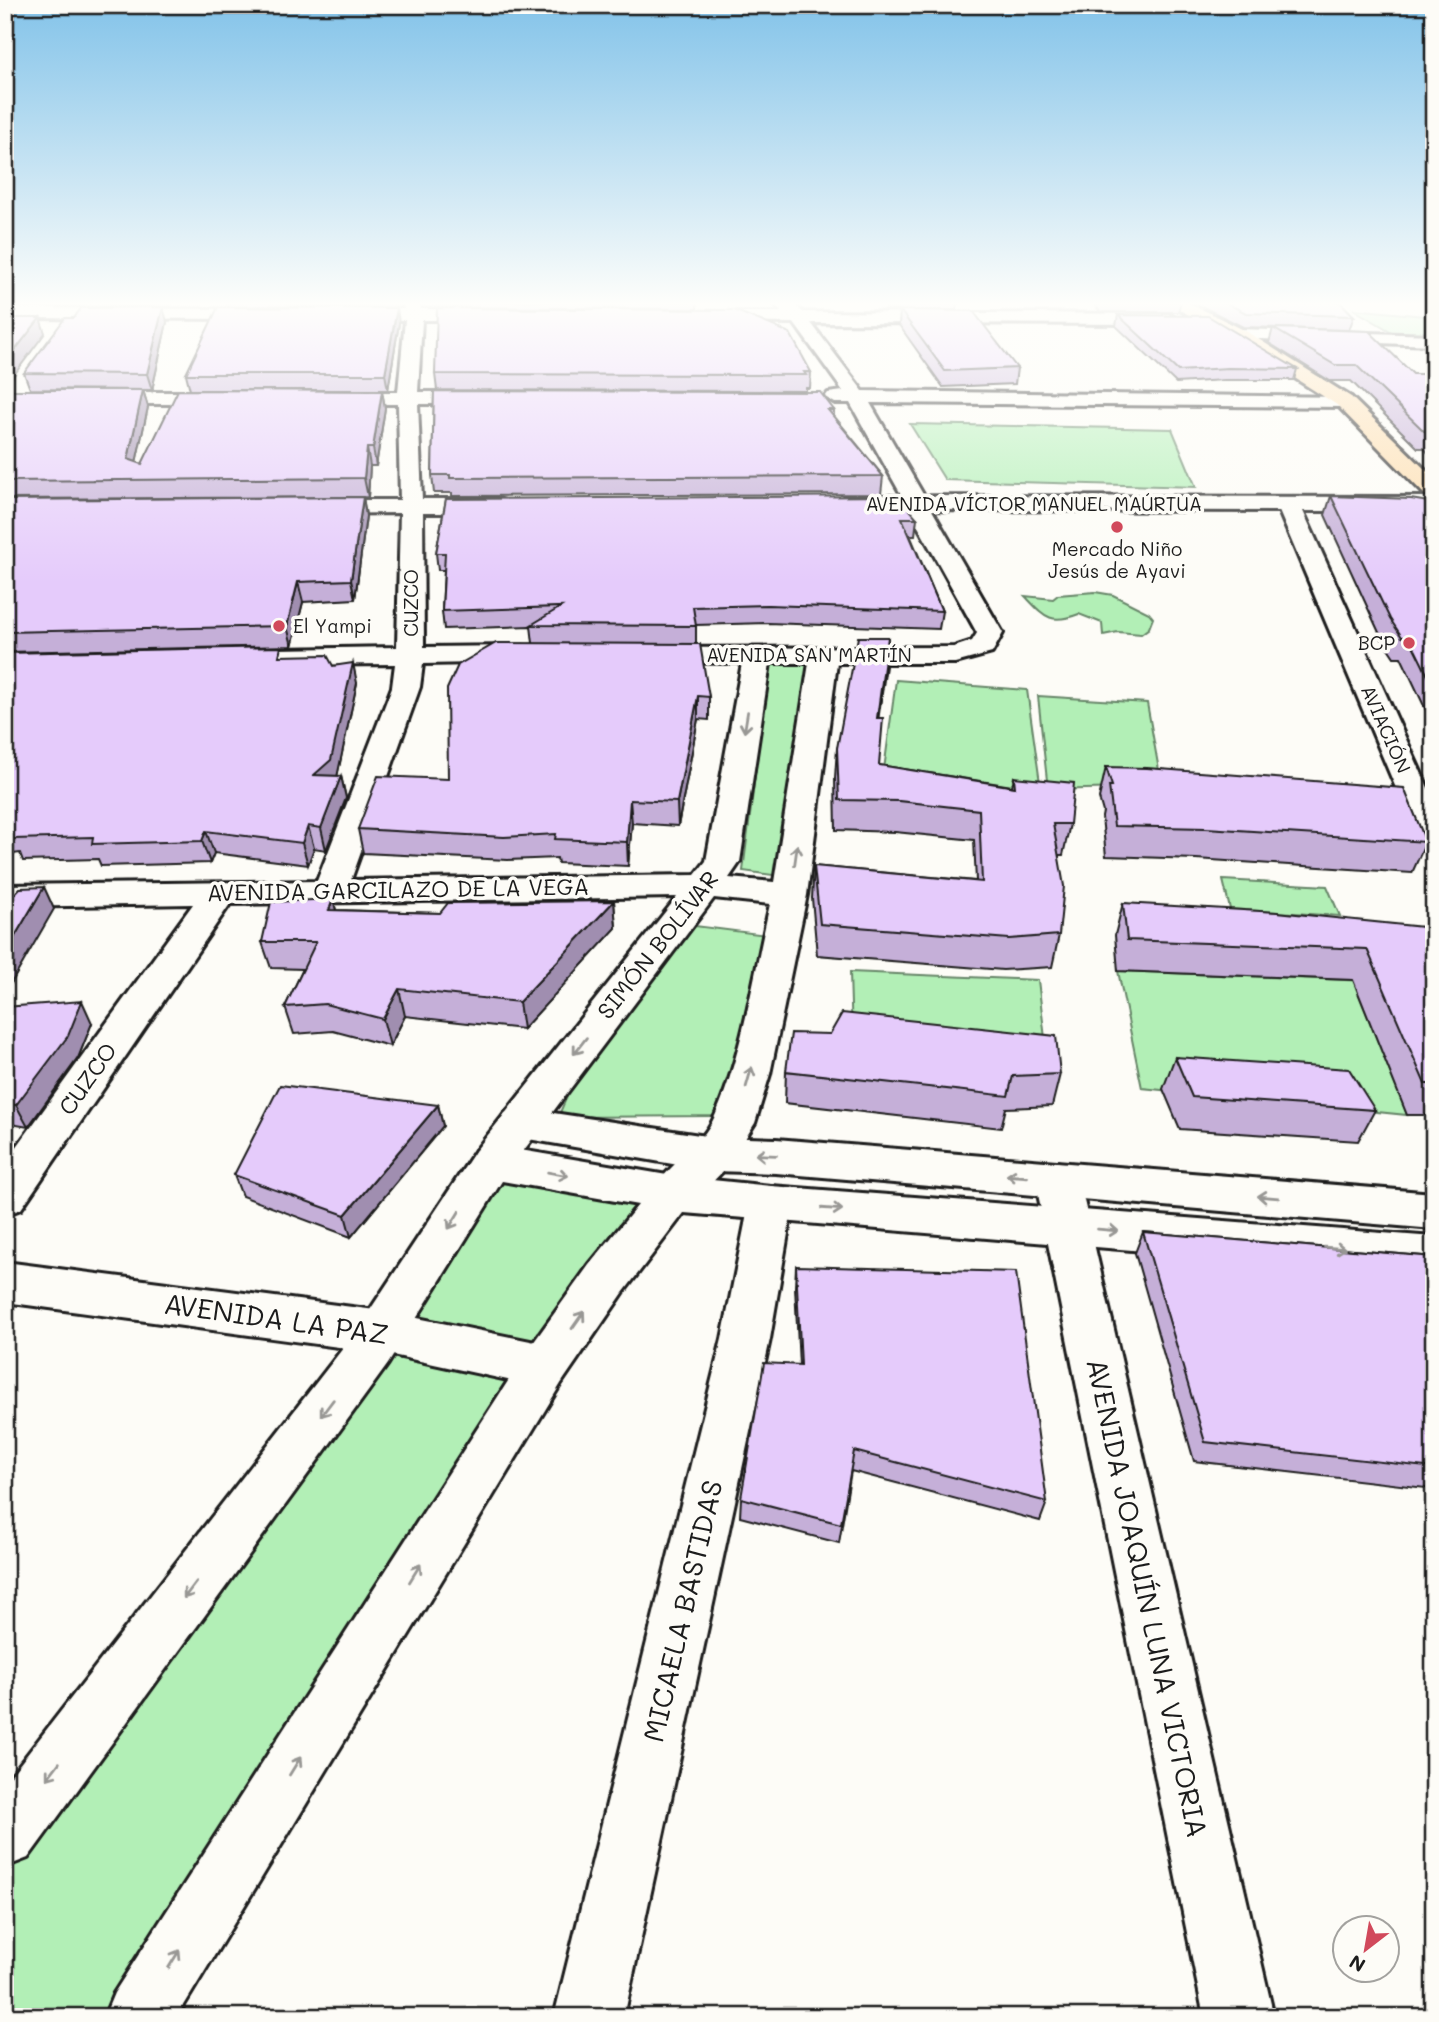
<svg xmlns="http://www.w3.org/2000/svg" width="1439" height="2022" viewBox="0 0 1439 2022" font-family="Mali,sans-serif">
  <style>
    .green { fill: #b2efb6; stroke: #678669; stroke-width: 2 }
    .lines { fill: none; stroke-linecap: round; stroke-linejoin: round }
    .minor-casing { stroke: #1c1c1c; stroke-width: 6 }
    .tertiary-casing { stroke: #1c1c1c; stroke-width: 6 }
    .primary-casing { stroke: #1c1c1c; stroke-width: 6 }
    .minor { fill: #fdfcf7; fill-rule: evenodd }
    .tertiary { fill: #fdfcf7; fill-rule: evenodd }
    .primary { fill: #fddcac; fill-rule: evenodd }
    .wall { fill: #c5afd8; stroke: #1c1c1c; stroke-width: 2 }
    .shaded-wall { fill: #a08eb0; stroke: #1c1c1c; stroke-width: 2 }
    .building { fill: #e5cbfb; stroke: #1c1c1c; stroke-width: 2 }
    .oneway { stroke: #989794 }
    .poi-dot { fill: #d1495b; stroke: #fdfcf7; stroke-width: 2.5 }
    .labels { text-anchor: middle; stroke-width: 7; stroke-linejoin: round; paint-order: stroke }
    .far-street-label { font-size: 19px; fill: #1c1c1c; stroke: #fdfcf7 }
    .far-poi-label { font-size: 19px; fill: #1c1c1c; stroke: #fdfcf7 }
    .street-label { font-size: 23px; fill: #1c1c1c; stroke: #fdfcf7 }
    .near-street-label { font-size: 28px; fill: #1c1c1c; stroke: #fdfcf7 }
  </style>
  <rect width="100%" height="100%" fill="#fdfcf7"/>
  <filter id="ink" filterUnits="userSpaceOnUse"><feTurbulence type="fractalNoise" baseFrequency=".0143" numOctaves="2"/><feDisplacementMap in="SourceGraphic" scale="14" xChannelSelector="R" yChannelSelector="G"/><feConvolveMatrix kernelMatrix="1 2 1 2 8 2 1 2 1" color-interpolation-filters="sRGB"/></filter>
  <g filter="url(#ink)">
    <path class="green" d="M1353,309l81,8v19l-37,-1z
      M910,424l262,5 24,58 -251,-7z
      M1095,592l18,3 36,18 4,5 -4,10 -8,6 -23,-2 -15,3 -1,-12 -23,-9c-29,11 -34,3 -54,-18l28,3 5,-4z
      M809,664l-29,212 -37,-5 26,-206z
      M896,680l131,10 14,100 -158,-13z
      M1038,696l109,7 15,84 -114,3z
      M1223,880l104,6 13,30 -110,-7z
      M687,925l80,10 -47,181 -162,1 17,-39z
      M1118,971l252,10 -13,9 50,125 -265,-27z
      M850,972l188,8 9,75 -195,-17z
      M491,1162l182,32 -540,823h-128v-219z"/>
    <g class="lines">
      <defs>
        <path id="minor" d="M403,301h16l2,8 69,1 9,5 -9,5h-68l-4,72h70l10,6 -10,6h-70l4,95h75l8,2 4,5 -4,5 -8,2h-74l1,134 104,-1 10,2 4,6 -4,6 -10,2 -105,2 -3,23 -69,193 344,-5 11,-14 36,-198 -94,-1 -10,-2 -4,-6 4,-6 316,-1 18,-6 5,-8 -68,-123h-58l-8,-2 -3,-5 3,-5 8,-2h51l-52,-93h-15l-10,-6 3,-4 15,-2 -49,-68 -93,-1 -9,-5 9,-5h81l-10,-11h18l13,11 366,2 9,5 -9,5 -358,-1 52,68 488,6 3,4 -10,6 -474,-4 54,93 510,1v14h-131l131,290v47l-12,-3 -5,-7 -138,-327 -347,-1 71,123 -11,20 -37,10h-118l-30,232 -37,179 -15,49 -27,43 -39,40 -16,6 -16,-6 -6,-12c16,-30 50,-46 64,-78 27,-59 40,-147 55,-212l-56,-6 -208,276 -15,5 -15,-5 -7,-12 7,-12 201,-253 -447,7 -209,305 -16,6v-52l188,-259 -188,3v-22l312,-4 75,-194 3,-23 -118,1 -10,-2 -4,-6 4,-6 10,-2 120,-2 3,-134 -88,1 -8,-2 -4,-5 4,-5 8,-2h88l-2,-96h-67l-10,-6 10,-6h67l7,-72 -61,-1 -9,-5 9,-5h60zM770,663h39l-35,219 -45,-4 11,-16z
          M5,308l261,1 9,5 -9,5 -261,-1z
          M1238,329l196,6v10l-202,-7 -3,-4z
          M5,392h220l10,6 -10,6h-220z
          M1057,1162l15,5 7,12 195,838h-70l-169,-838 7,-12z
          M771,1186l16,5 6,13 -23,135 -146,678h-70l168,-678 27,-135 6,-13z
          M5,1262l378,49 162,33 17,6 8,16 -8,16 -17,6 -162,-35 -378,-51z"/>
        <path id="tertiary" d="M520,1108l193,29 63,2 658,54v36l-658,-56 -63,-2 -208,-36 -6,-11 6,-11z
          M491,1145l182,31 98,10 663,51v38l-750,-62 -61,80 -61,89 -385,635h-73l10,-24 414,-643 61,-85 49,-60 -136,-24 -114,183 -360,494 -23,9v-84l349,-449 122,-184z"/>
        <path id="primary" d="M1163,301h22l59,29 107,67 83,81v20l-8,-2 -89,-91 -105,-67z"/>
      </defs>
      <use href="#minor" class="minor-casing"/>
      <use href="#tertiary" class="tertiary-casing"/>
      <use href="#primary" class="primary-casing"/>
      <use href="#minor" class="minor"/>
      <use href="#tertiary" class="tertiary"/>
      <use href="#primary" class="primary"/>
    </g>
    <path class="wall" d="M101,301h70l-1,5 -68,-1z
      M227,301h175l-1,6 -173,-1z
      M438,301h300l-41,1v7l-258,-2z
      M882,301h75l-1,9h-68z
      M1090,301h91l-3,11h-77z
      M1191,301h148l15,15 -5,14 -106,-3z
      M900,310l117,58 -2,16 -72,3 -44,-62z
      M1118,315l179,54 -3,11h-69l-49,3 -60,-57z
      M167,322l-15,68 -122,-1 -6,-16z
      M399,323l-11,67h-198l-4,-16z
      M1273,328l140,46h21v86l-10,-12h-6l-67,-67h-21l-61,-38z
      M811,372l-1,16h-4v3l-369,-1 -2,-16z
      M143,390l5,17 -12,55 6,2 240,-73 3,17 -9,58h-6l-2,31 -363,2v-103z
      M434,391l400,19v6l49,60 -2,18 -429,2v-3h-18l-2,-18z
      M1331,496l103,7v224l-33,-70h-7l-12,-18 -57,-124z
      M363,497l3,19 -11,83 -52,3 -11,44 -287,6v-152z
      M446,499l471,19 -2,17h-5l32,76 -3,18 -172,-6 -71,2v19l13,53v23l-11,-1 -20,107 -46,-3 -4,43 -70,-3 -1,-5 -49,2 -145,-7 -5,-24 90,-50 85,-136 -2,-17 -87,3 -2,-18 2,-41h-6l-2,-17z
      M888,637l-10,81 1,47 133,21 2,-9 56,47 -7,31h-4v80l-7,32 -49,3 -186,-15 -5,-57 2,-32 162,15 -2,-41 -79,-8 -59,-2 -1,-52 2,-30z
      M5,653l279,3 49,10 24,17 -20,93h4l5,22 -20,52 -12,-2 -6,17 -94,-12 -4,10 -109,3 -3,-7 -75,2 -3,-8 -15,2z
      M1106,767l320,75 -14,31 -216,-14 -90,-3 -4,-39 1,-5 -4,-14z
      M333,899l3,11 104,3 174,-12 2,27 -93,101 -118,-13 -15,30 -57,-15 -39,3 -9,-27 18,-38 -32,-1 -9,-26z
      M1123,903l311,49v163h-27l-54,-135 -235,-9 -3,-36z
      M5,1007l87,16 -14,35 -50,69 -23,-4z
      M1175,1057l200,53 -17,31 -178,-12 -17,-40z
      M786,1071l274,3 -8,32 -46,2 -5,20 -216,-25z
      M438,1105l5,21 -92,111 -109,-41 -8,-21z
      M1143,1232l291,25v232l-240,-28 -59,-208z
      M796,1266l251,236 -7,19 -189,-50 -12,72 -99,-26 1,-19 58,-133 -4,-78z"/>
    <path class="shaded-wall" d="M163,307l4,15 -15,68 -5,-16z
      M397,308l2,15 -11,67 -3,-16z
      M40,318l5,15 -40,54v-24z
      M143,390l5,17 -15,70 -5,-18z
      M382,391l3,17 -9,58 -3,-18z
      M367,448l3,18 -2,31 -4,-19z
      M363,497l3,19 -11,83 -4,-19z
      M298,582l5,20 -11,44 -5,-20z
      M888,637l-2,29 -12,82 3,-30z
      M353,663l4,20 -21,99 -22,-7z
      M698,696v23l-20,107 -1,-24z
      M341,776l5,22 -20,52 -5,-22z
      M630,800l2,23 -4,43 -1,-24z
      M308,826l6,22 -6,17 -6,-22z
      M206,831l8,22 -4,10 -8,-22z
      M44,887l10,22 -49,85v-41z
      M333,899l7,27 -11,-16z
      M614,901l2,27 -93,101 -4,-27z
      M399,989l6,27 -15,30 -7,-27z
      M82,1001l10,22 -14,35 -50,69 -12,-22z
      M438,1105l5,21 -92,111 -6,-22z"/>
    <path class="building" d="M1222,301h117l15,15 -108,-3z
      M163,307l-16,67 -123,-1 41,-55h9l7,-10z
      M218,307l179,1 -12,66h-199z
      M437,308l297,2 56,23 21,39h-7l2,3 -371,-1z
      M900,310l73,1 44,57 -72,3z
      M1118,315l90,1 89,53 -69,-1 -50,3z
      M5,318h35l-35,45z
      M1273,328l96,3 44,43h21v61l-3,-3 -7,-1 -68,-66h-21z
      M11,390h132l-15,69 14,5 36,-74 204,1 -9,57h-6l-3,30 -359,3v-85z
      M434,391l386,1 14,18h-6l55,66 -433,2v-3h-18z
      M898,496l19,22h-15l40,93 -174,-6 -75,2 3,19 -165,-1 30,-18 -119,4 3,-58h-9l10,-54z
      M1331,496l80,3 23,4v185l-25,-51h-7l-12,-18z
      M363,497l-12,83 -53,2 -11,44 -282,6v-132z
      M858,637h30l-11,81h6l-4,47 136,22 -1,-10 60,6 -4,41h-17l11,62 -5,49 -50,4 -189,-15 -6,-58 168,16 -3,-72 -80,-9 -60,-1 -2,-52z
      M496,643l204,1 9,53 -11,-1 -21,106 -47,-2 -3,42 -72,-3 1,-5 -52,3 -146,-8 20,-53 70,3 -1,-90 11,-24z
      M281,647l-2,9 48,-1 6,11 20,-3 -22,97 -17,15 27,1 -20,52 -13,-2 -6,17 -96,-12 -4,10 -110,3 1,-7 -80,2 -1,-8 -7,1v-179z
      M1106,767l41,1 257,20 22,54 -220,-14 -92,-2 -5,-40h3z
      M44,887l-39,66v-49l15,-16z
      M333,899l-4,11 111,3 8,-10 166,-2 -95,101 -120,-13 -16,30 -58,-15 -40,3 31,-65h-54l9,-40z
      M1123,903l154,9 146,15 11,25v132h-9l-58,-135 -240,-9z
      M82,1001l-14,35 -52,69 -11,-1v-97z
      M842,1013l214,23 4,38 -47,2 -5,20 -222,-25 5,-38 39,1z
      M1175,1057l174,12 26,41 -183,-13z
      M280,1085l158,20 -93,110 -111,-40z
      M1143,1232l291,25v211l-229,-26z
      M796,1266l220,6 31,230 -193,-51 -13,73 -100,-26 23,-135 37,2z"/>
    <defs><path id="oneway-shaft" d="M-6 0H5M1.5-3L5.5 0L1.5 3" fill="none" stroke-width="1.6" stroke-linecap="round" stroke-linejoin="round" transform="scale(1.75)"/></defs>
    <g class="oneway">
      <use href="#oneway-shaft" transform="translate(746 722) rotate(99)"/>
      <use href="#oneway-shaft" transform="translate(796 855) rotate(-82)"/>
      <use href="#oneway-shaft" transform="translate(580 1046) rotate(128)"/>
      <use href="#oneway-shaft" transform="translate(749 1077) rotate(-74)"/>
      <use href="#oneway-shaft" transform="translate(766 1155) rotate(-178)"/>
      <use href="#oneway-shaft" transform="translate(558 1174) rotate(10)"/>
      <use href="#oneway-shaft" transform="translate(1017 1176) rotate(-175)"/>
      <use href="#oneway-shaft" transform="translate(1268 1197) rotate(-175)"/>
      <use href="#oneway-shaft" transform="translate(832 1209) rotate(4)"/>
      <use href="#oneway-shaft" transform="translate(454 1220) rotate(122)"/>
      <use href="#oneway-shaft" transform="translate(1108 1230) rotate(5)"/>
      <use href="#oneway-shaft" transform="translate(1335 1248) rotate(5)"/>
      <use href="#oneway-shaft" transform="translate(578 1320) rotate(-55)"/>
      <use href="#oneway-shaft" transform="translate(327 1408) rotate(127)"/>
      <use href="#oneway-shaft" transform="translate(415 1573) rotate(-58)"/>
      <use href="#oneway-shaft" transform="translate(190 1590) rotate(127)"/>
      <use href="#oneway-shaft" transform="translate(295 1766) rotate(-58)"/>
      <use href="#oneway-shaft" transform="translate(53 1771) rotate(127)"/>
      <use href="#oneway-shaft" transform="translate(174 1959) rotate(-58)"/>
    </g>
  </g>
  <linearGradient id="sky" x2="0" y2="1"><stop stop-color="#83c3e9"/><stop offset="0.52" stop-color="#fefefb"/><stop offset="1" stop-color="#fefefb" stop-opacity="0"/></linearGradient>
  <rect width="1439" height="584" fill="url(#sky)"/>
  <g class="poi-dot">
    <circle cx="1117" cy="527" r="7"/>
    <circle cx="279" cy="626" r="7"/>
    <circle cx="1409" cy="643" r="7"/>
  </g>
  <g class="labels">
    <g class="far-street-label">
      <text x="1034" y="511">AVENIDA VÍCTOR MANUEL MAÚRTUA</text>
      <text transform="translate(411 603) rotate(-90)" y="7">CUZCO</text>
      <text x="809" y="662">AVENIDA SAN MARTÍN</text>
      <text transform="translate(1386 729) rotate(66)" y="7">AVIACIÓN</text>
    </g>
    <g class="far-poi-label">
      <text x="1117" y="556">Mercado Niño<tspan x="1117" dy="22">Jesús de Ayavi</tspan></text>
      <text x="293" y="633" text-anchor="start">El Yampi</text>
      <text x="1395" y="650" text-anchor="end">BCP</text>
    </g>
    <g class="street-label">
      <text transform="translate(398 890) rotate(-1)" y="8">AVENIDA GARCILAZO DE LA VEGA</text>
      <text transform="translate(658 945) rotate(-52)" y="8">SIMÓN BOLÍVAR</text>
      <text transform="translate(88 1079) rotate(-55)" y="8">CUZCO</text>
    </g>
    <g class="near-street-label">
      <text transform="translate(276 1319) rotate(8)" y="10">AVENIDA LA PAZ</text>
      <text transform="translate(1147 1598) rotate(78)" y="10">AVENIDA JOAQUÍN LUNA VICTORIA</text>
      <text transform="translate(683 1611) rotate(-77)" y="10">MICAELA BASTIDAS</text>
    </g>
  </g>
  <rect width="1439" height="2022" fill="none" stroke="#fdfcf7" stroke-width="28"/>
  <rect x="14" y="14" width="1411" height="1994" fill="none" stroke="#1c1c1c" stroke-width="2.5" filter="url(#ink)"/>
  <g transform="translate(1366 1949) rotate(211)"><circle r="33" fill="#fdfcf7" stroke="#a3a29f" stroke-width="2"/>
  <path d="M0-5L12 26L0 18L-12 26Z" fill="#d1495b"/>
  <text y="-10" font-size="19" font-weight="bold" text-anchor="middle" fill="#1c1c1c">N</text>
  </g>
</svg>
